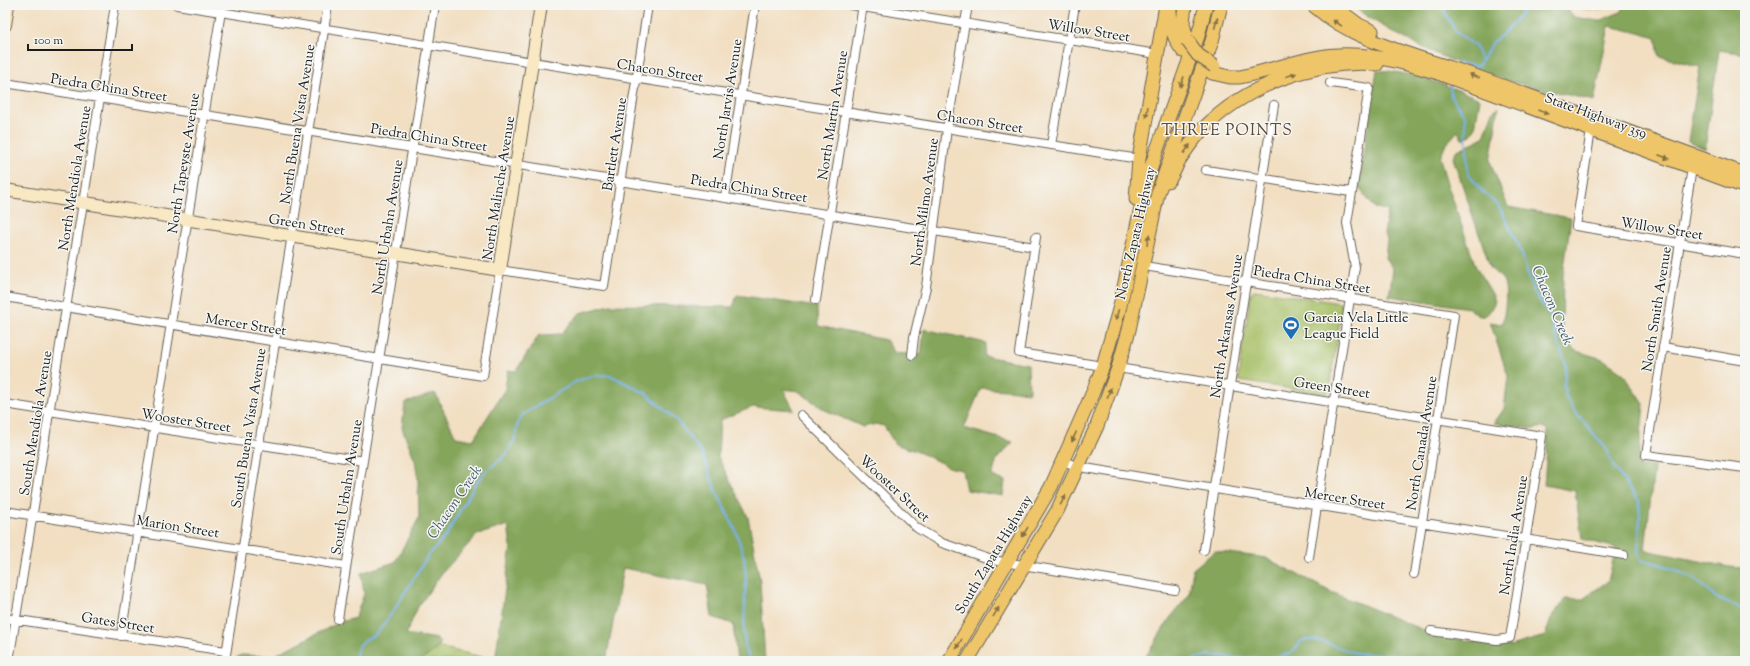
<svg xmlns="http://www.w3.org/2000/svg" width="1750" height="666" viewBox="0 0 1750 666" font-family="'Sorts Mill Goudy',serif">
  <style>
    .green { fill: #a5be64; stroke: #606d40 }
    .forest { fill: #84a55a; stroke: #50603b }
    .lines { fill: none; stroke-linecap: round; stroke-linejoin: round }
    .stream { stroke: #7cb3eb; stroke-width: 2 }
    .street-casing { stroke: #676056; stroke-width: 10 }
    .secondary-casing { stroke: #676056; stroke-width: 14 }
    .primary-casing { stroke: #676056; stroke-width: 15 }
    .street { stroke: #fff; stroke-width: 8 }
    .secondary { stroke: #f8e8c3; stroke-width: 12 }
    .primary { stroke: #eec569; stroke-width: 13 }
    .primary-bridge-casing { stroke: #676056; stroke-width: 15; stroke-linecap: butt }
    .primary-bridge { stroke: #eec569; stroke-width: 13 }
    .oneway { fill: #857042 }
    .labels { text-anchor: middle; stroke-width: 3; stroke-linejoin: round; paint-order: stroke }
    .street-label { font-size: 14px; fill: #1c1c1c; stroke: #f6f6f2 }
    .poi-label { font-size: 14px; fill: #1c1c1c; stroke: #f6f6f2; text-anchor: start }
    .water-label { font-size: 15px; font-style: italic; fill: #42586f; stroke: #f6f6f2 }
    .quarter-label { font-size: 16px; letter-spacing: 1px; fill: #5e4838; stroke: #f6f6f2 }
  </style>
  <rect width="100%" height="100%" fill="#f6f6f2"/>
  <filter id="ink" filterUnits="userSpaceOnUse"><feTurbulence type="fractalNoise" baseFrequency=".025" numOctaves="2"/><feDisplacementMap in="SourceGraphic" scale="8" xChannelSelector="R" yChannelSelector="G"/><feConvolveMatrix kernelMatrix="1 2 1 2 8 2 1 2 1" color-interpolation-filters="sRGB"/></filter>
  <filter id="wash" filterUnits="userSpaceOnUse"><feTurbulence type="fractalNoise" baseFrequency=".012" numOctaves="4" result="noise"/><feDisplacementMap in="SourceGraphic" scale="16" xChannelSelector="R" yChannelSelector="G"/><feGaussianBlur stdDeviation="0.9" result="paint"/><feColorMatrix in="noise" values="0 0 0 0 0 0 0 0 0 0 0 0 0 0 0 0 0 1.4 0 .05"/><feComposite in="paint" operator="in"/></filter>
  <g filter="url(#wash)">
    <rect width="100%" height="100%" fill="#f2dfc2"/>
    <path class="green" d="M1255,290l85,13 2,4 -13,84 -3,3 -87,-13 -1,-3 13,-86z
      M439,647l56,13v1h-75z"/>
    <path class="forest" d="M1351,5h255l-6,5 -34,-3 8,10 24,4 23,-9 5,-7h119v49l-26,-4 -14,99 -17,-8 12,-74 -41,-11 -3,-19 -47,-11 -15,75c-28,-7 -56,-12 -84,-20 -54,-16 -113,-42 -159,-76z
      M1377,70c36,2 70,15 103,29l-5,29 -4,7 -9,4 -4,-8 -12,13 -6,14 5,19 31,90c6,12 15,22 19,34 -7,16 -12,21 -26,7l-80,-12 4,-27 -8,-11 2,-19 -3,-5 4,-24 -13,-2 -17,-21z
      M1499,107l-9,54 18,46 63,11 -8,58 -1,61 14,14 27,8 20,14 21,31 -6,61 16,2 -9,83 84,17 16,1v93h-602l27,-43 19,-23 4,-26 22,-18 51,7 63,33 111,46 70,9 35,-10 6,-18 14,-19h18l25,-18 8,-33 -34,-9 -7,-48 -31,-6 4,-49 -1,-7 -5,-2 -8,2 -40,-6 10,-14 4,-33 -18,-54 12,2c3,-11 6,-34 1,-44 -3,-4 -9,-8 -12,-11l-38,-111 3,-7 28,-14 9,-26z
      M737,295l80,12 1,19 68,14 9,13 26,2 3,-26 62,14 -2,13 44,8 1,28 -48,-4 -17,40 49,14 -16,17 -5,17 13,5 -2,15 -37,-6 -4,-20 -11,-2 -30,-15 -26,-9 -11,-18 -8,-2 -13,3 -38,-17 -27,-19 -15,-2 11,21 -41,-3 -33,13 -2,37 30,60 12,64 5,80h-28l-4,-37 -21,-7 -5,-32 -84,-17 -17,93h-111l16,-115 -3,-21 -31,10 -35,38 -24,34 -12,27 31,5 3,3 -1,5 -19,14h-188l9,-6 32,1 67,-34 15,-4 9,-24 -3,-21 34,-11 24,-44 -1,-38 -3,-20 -13,-32 3,-25 30,-10 21,44 17,3 32,-51 3,-19 8,1 23,-36 22,-1 19,-21 30,-8 123,2z"/>
    <g class="lines">
      <path class="stream" d="M1444,5l1,8 11,19 19,14 6,14
        M1456,65l2,-2c7,0 14,4 21,2l14,-23 10,-8 26,-29
        M1450,82l1,15 14,19 3,58 16,19 14,12 22,43 14,45 15,21 17,51 -2,20 2,12 9,15 30,35 8,19 26,35 1,15 -2,38 4,7c19,1 48,14 63,26 4,3 5,7 9,9 8,6 21,8 31,15
        M355,661l3,-14 7,-7 11,-6 14,-18 38,-60 17,-19 29,-51 12,-15 20,-16 9,-16 2,-13 5,-11 53,-33 16,-6 19,-1 37,19 30,27 25,32 13,36 20,40 9,28 2,19 -2,51 1,19 5,15
        M1189,661l20,-6 26,3 40,-1 15,-3 6,-5 5,-8c21,-5 37,9 57,12 14,3 30,-1 44,3 4,1 8,3 11,5"/>
    </g>
  </g>
  <g filter="url(#ink)">
    <g class="lines">
      <defs>
        <path id="street" d="M177,5l962,154
          M850,5l307,49
          M5,83l915,146
          M1591,130l-15,96 169,28
          M1051,145l24,-140
          M1692,168l-46,287 99,13
          M1206,170l145,22
          M725,197l30,-192
          M934,231l101,16
          M1036,237l-17,116 84,13
          M1144,266l310,49 -40,259
          M5,297l478,79 17,-106 104,16 44,-281
          M816,300l47,-295
          M1663,347l82,14
          M912,355l2,-18 12,-50 21,-158 21,-124
          M1118,368l424,68 -32,202 -13,2 -66,-9
          M5,404l358,57
          M801,415l116,113 25,15 50,17 183,30
          M1063,461l16,6 545,88
          M5,511l341,55
          M1204,550l70,-445
          M1309,557l46,-290 -8,-44 22,-135 -39,-5
          M5,618l221,33
          M338,619l97,-614
          M121,636l101,-631
          M9,661l106,-656
          M225,661l103,-656"/>
        <path id="secondary" d="M5,25l3,-20
          M5,190l495,80 41,-265"/>
        <path id="primary" d="M1185,5l-2,18 4,17
          M1313,5c45,39 105,51 159,70 91,33 182,66 273,99
          M1332,5l27,20 13,6
          M1170,11c1,16 3,27 13,40
          M1212,73l18,4h10c25,-5 49,-14 74,-19 42,-9 81,2 121,14l310,115
          M1168,181c5,-6 7,-12 10,-19 7,-11 15,-22 24,-32 44,-45 113,-71 175,-66
          M1136,199l3,-40 27,-154
          M949,661l102,-174 42,-95 10,-26 17,-60 26,-122 9,-29 43,-119 8,-31
          M967,661l90,-150 40,-85 21,-58 11,-38 29,-137 54,-152 9,-36"/>
      </defs>
      <use href="#street" class="street-casing"/>
      <use href="#secondary" class="secondary-casing"/>
      <use href="#primary" class="primary-casing"/>
      <use href="#street" class="street"/>
      <use href="#secondary" class="secondary"/>
      <use href="#primary" class="primary"/>
      <defs>
        <path id="primary-bridge" d="M1187,40l11,15 16,11"/>
      </defs>
      <use href="#primary-bridge" class="primary-bridge-casing"/>
      <use href="#primary-bridge" class="primary-bridge"/>
    </g>
    <defs><path id="oneway-solid" d="M-6-.8H1V-3.2L6.5 0L1 3.2V.8H-6Z"/></defs>
    <g class="oneway">
      <use href="#oneway-solid" transform="translate(1216 23) rotate(-75)"/>
      <use href="#oneway-solid" transform="translate(1337 23) rotate(-149)"/>
      <use href="#oneway-solid" transform="translate(1291 75) rotate(-17)"/>
      <use href="#oneway-solid" transform="translate(1474 76) rotate(-160)"/>
      <use href="#oneway-solid" transform="translate(1182 82) rotate(110)"/>
      <use href="#oneway-solid" transform="translate(1147 112) rotate(100)"/>
      <use href="#oneway-solid" transform="translate(1543 112) rotate(20)"/>
      <use href="#oneway-solid" transform="translate(1187 149) rotate(-55)"/>
      <use href="#oneway-solid" transform="translate(1664 157) rotate(21)"/>
      <use href="#oneway-solid" transform="translate(1148 240) rotate(-79)"/>
      <use href="#oneway-solid" transform="translate(1117 315) rotate(105)"/>
      <use href="#oneway-solid" transform="translate(1109 393) rotate(-71)"/>
      <use href="#oneway-solid" transform="translate(1074 437) rotate(114)"/>
      <use href="#oneway-solid" transform="translate(1063 500) rotate(-62)"/>
      <use href="#oneway-solid" transform="translate(1025 532) rotate(120)"/>
      <use href="#oneway-solid" transform="translate(996 612) rotate(-59)"/>
      <use href="#oneway-solid" transform="translate(959 644) rotate(120)"/>
    </g>
  </g>
  <defs>
    <symbol id="stadium-pin" viewBox="-11 -11 22 30"><path d="M0 17L-7.5 6A9.5 9.5 0 1 1 7.5 6Z" fill="#1f6fb2" stroke="#f6f6f2"/><path d="M0-5a6.5 5 0 1 0 0 10a6.5 5 0 1 0 0-10ZM-3.5-1.8h7v3.6h-7Z" fill="#fff"/></symbol>
  </defs>
  <g fill-rule="evenodd">
    <use href="#stadium-pin" x="1281" y="315" width="20" height="27"/>
  </g>
  <g class="labels">
    <g class="street-label">
      <text transform="translate(1089 30) rotate(9)" y="5">Willow Street</text>
      <text transform="translate(660 70) rotate(9)" y="5">Chacon Street</text>
      <text transform="translate(109 87) rotate(9)" y="5">Piedra China Street</text>
      <text transform="translate(727 99) rotate(-81)" y="5">North Jarvis Avenue</text>
      <text transform="translate(832 115) rotate(-81)" y="5">North Martin Avenue</text>
      <text transform="translate(1596 115) rotate(20)" y="5">State Highway 359</text>
      <text transform="translate(980 121) rotate(9)" y="5">Chacon Street</text>
      <text transform="translate(297 124) rotate(-81)" y="5">North Buena Vista Avenue</text>
      <text transform="translate(429 137) rotate(9)" y="5">Piedra China Street</text>
      <text transform="translate(614 144) rotate(-81)" y="5">Bartlett Avenue</text>
      <text transform="translate(183 163) rotate(-81)" y="5">North Tapeyste Avenue</text>
      <text transform="translate(74 178) rotate(-81)" y="5">North Mendiola Avenue</text>
      <text transform="translate(498 188) rotate(-81)" y="5">North Malinche Avenue</text>
      <text transform="translate(749 188) rotate(9)" y="5">Piedra China Street</text>
      <text transform="translate(924 202) rotate(-82)" y="5">North Milmo Avenue</text>
      <text transform="translate(307 224) rotate(9)" y="5">Green Street</text>
      <text transform="translate(387 227) rotate(-81)" y="5">North Urbahn Avenue</text>
      <text transform="translate(1662 228) rotate(9)" y="5">Willow Street</text>
      <text transform="translate(1135 233) rotate(-77)" y="5">North Zapata Highway</text>
      <text transform="translate(1312 279) rotate(9)" y="5">Piedra China Street</text>
      <text transform="translate(1656 309) rotate(-81)" y="5">North Smith Avenue</text>
      <text transform="translate(246 324) rotate(9)" y="5">Mercer Street</text>
      <text transform="translate(1226 326) rotate(-81)" y="5">North Arkansas Avenue</text>
      <text transform="translate(1332 387) rotate(9)" y="5">Green Street</text>
      <text transform="translate(186 420) rotate(9)" y="5">Wooster Street</text>
      <text transform="translate(35 423) rotate(-81)" y="5">South Mendiola Avenue</text>
      <text transform="translate(248 428) rotate(-81)" y="5">South Buena Vista Avenue</text>
      <text transform="translate(1421 443) rotate(-81)" y="5">North Canada Avenue</text>
      <text transform="translate(346 487) rotate(-81)" y="5">South Urbahn Avenue</text>
      <text transform="translate(895 488) rotate(43)" y="5">Wooster Street</text>
      <text transform="translate(1345 498) rotate(9)" y="5">Mercer Street</text>
      <text transform="translate(178 526) rotate(9)" y="5">Marion Street</text>
      <text transform="translate(1513 535) rotate(-81)" y="5">North India Avenue</text>
      <text transform="translate(993 554) rotate(-59)" y="5">South Zapata Highway</text>
      <text transform="translate(118 622) rotate(9)" y="5">Gates Street</text>
    </g>
    <g class="poi-label">
      <text x="1304" y="322">Garcia Vela Little<tspan x="1304" dy="16">League Field</tspan></text>
    </g>
    <g class="water-label">
      <text transform="translate(1553 305) rotate(67)" y="5">Chacon Creek</text>
      <text transform="translate(454 502) rotate(-56)" y="5">Chacon Creek</text>
    </g>
    <g class="quarter-label">
      <text x="1227" y="135">THREE POINTS</text>
    </g>
  </g>
  <rect width="1750" height="666" fill="none" stroke="#f6f6f2" stroke-width="20"/>
  <path d="M28 44v6h104v-6" fill="none" stroke="#1c1c1c" stroke-width="2"/>
  <text x="34" y="44" font-size="12" fill="#1c1c1c" stroke="#f6f6f2" stroke-width="3" paint-order="stroke">100 m</text>
</svg>
